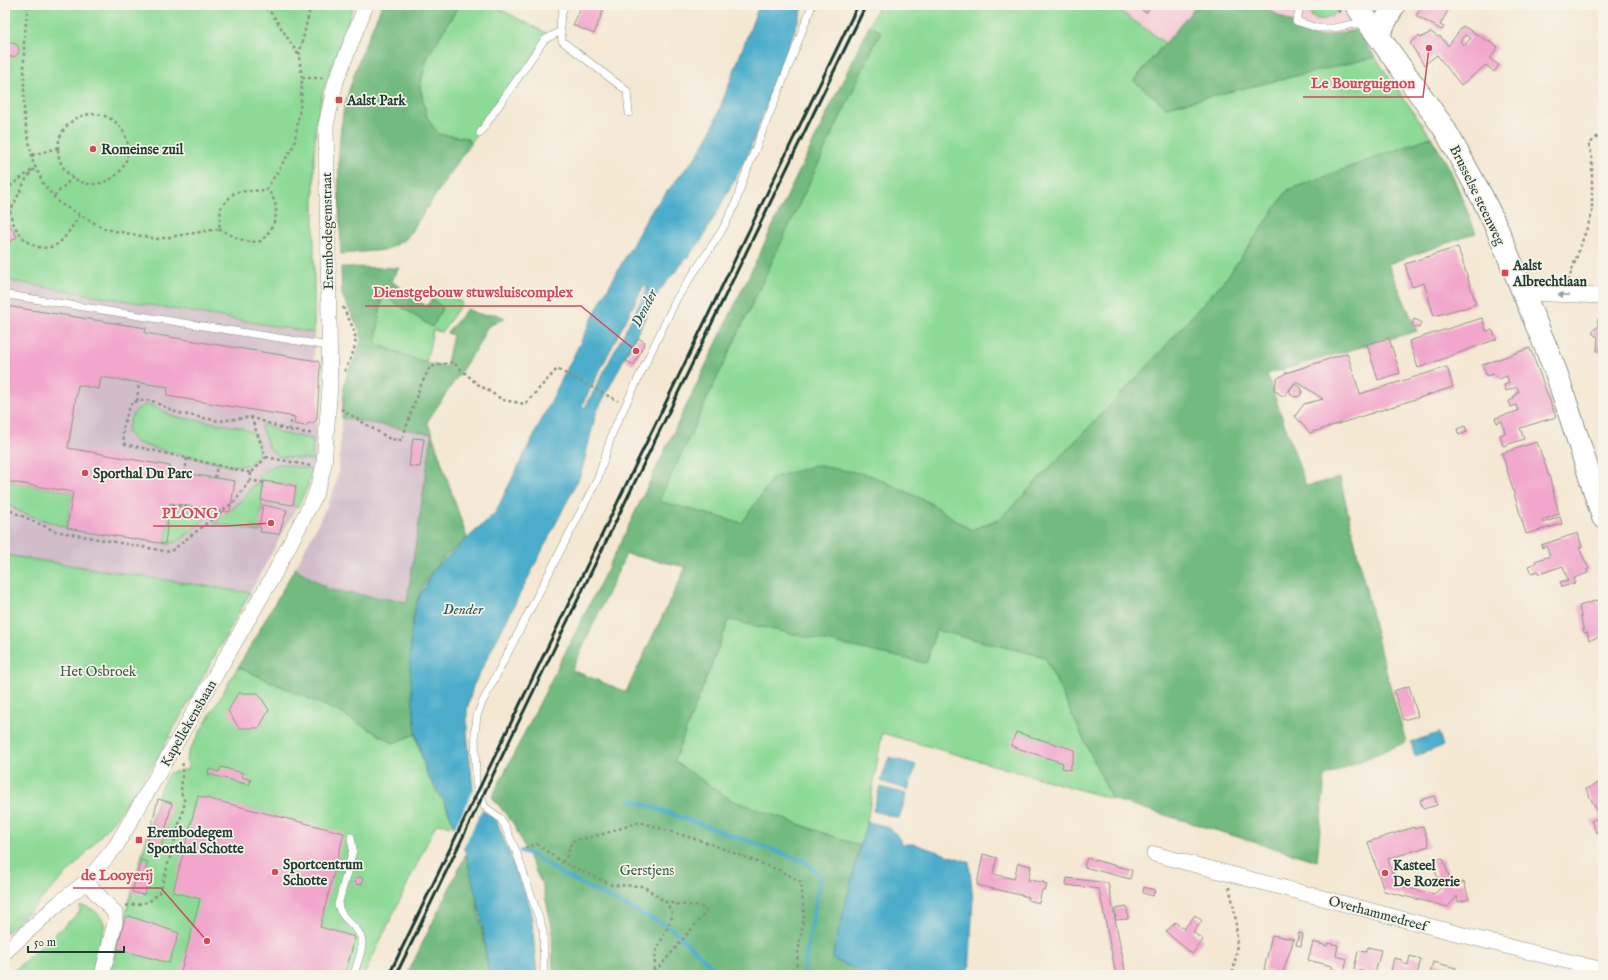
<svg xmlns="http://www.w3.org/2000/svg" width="1608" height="980" viewBox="0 0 1608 980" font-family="'IM FELL English',serif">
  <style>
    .built { fill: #f6cfd8 }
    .industrial { fill: #d1bdca }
    .green { fill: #8dda97; stroke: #568c66 }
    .forest { fill: #72ba80; stroke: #487c5a; fill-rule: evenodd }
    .water { fill: #4cadcb; stroke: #367580; fill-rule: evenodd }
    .pier { fill: #f4e8d3 }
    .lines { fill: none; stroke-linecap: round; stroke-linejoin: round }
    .stream { stroke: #4cadcb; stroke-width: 4 }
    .building { fill: #f2a6cc; fill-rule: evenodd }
    .lane-casing { stroke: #8a9284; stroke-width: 8 }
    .street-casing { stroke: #8a9284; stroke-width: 16 }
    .primary-casing { stroke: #8a9284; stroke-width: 24 }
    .path { stroke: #8a9284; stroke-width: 2.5; stroke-dasharray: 3 3; stroke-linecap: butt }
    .lane { stroke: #fff; stroke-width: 7 }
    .street { stroke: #fff; stroke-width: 15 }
    .primary { stroke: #fff; stroke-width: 22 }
    .rail { stroke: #1f3d34; stroke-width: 3 }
    .oneway { fill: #8f9e9a }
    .poi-dot { fill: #d1495b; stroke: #f7f3e8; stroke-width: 1.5 }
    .labels { text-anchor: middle; stroke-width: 3.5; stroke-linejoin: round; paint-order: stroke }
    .poi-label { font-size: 14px; font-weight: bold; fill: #1f3d34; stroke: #f7f3e8; text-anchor: start }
    .street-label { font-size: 14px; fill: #1f3d34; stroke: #f7f3e8 }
    .park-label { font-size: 14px; fill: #355c48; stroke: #f7f3e8 }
    .water-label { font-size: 15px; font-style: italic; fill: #2a595a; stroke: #f7f3e8 }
    .leader { fill: none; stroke: #d1495b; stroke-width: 1.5 }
    .callout-dot { fill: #d1495b; stroke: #f7f3e8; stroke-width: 1.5 }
    .callout-label { font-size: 15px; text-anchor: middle; font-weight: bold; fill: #d1495b; stroke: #f7f3e8; stroke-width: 3.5; stroke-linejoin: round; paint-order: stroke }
  </style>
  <rect width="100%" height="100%" fill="#f7f3e8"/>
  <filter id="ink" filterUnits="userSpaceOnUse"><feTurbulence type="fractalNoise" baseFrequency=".025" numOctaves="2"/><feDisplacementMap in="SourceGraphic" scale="8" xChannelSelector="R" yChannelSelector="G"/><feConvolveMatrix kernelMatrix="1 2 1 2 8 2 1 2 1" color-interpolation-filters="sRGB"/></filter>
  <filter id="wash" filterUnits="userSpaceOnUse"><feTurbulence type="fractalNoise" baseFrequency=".012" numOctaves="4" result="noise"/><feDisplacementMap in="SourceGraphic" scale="16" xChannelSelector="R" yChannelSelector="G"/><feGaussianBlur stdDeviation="0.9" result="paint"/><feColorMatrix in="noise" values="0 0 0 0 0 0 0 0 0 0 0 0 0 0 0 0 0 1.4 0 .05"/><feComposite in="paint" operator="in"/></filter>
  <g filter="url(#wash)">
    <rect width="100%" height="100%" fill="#f4e8d3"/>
    <path class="built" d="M1112,5h85l-32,38z
      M1260,5h77l19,25 -38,7z"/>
    <path class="industrial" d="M5,280l309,53v29l6,6 -5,94 -7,24 -58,107 -245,-38z
      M342,418l90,16 -25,168 -77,-12 -35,-22 32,-62 8,-19 4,-20z"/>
    <path class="green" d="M5,5h349l-31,86 -7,34 -2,33v175l-309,-53z
      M459,5h33l56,29 -78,110 -3,-6 -29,-4 -11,-17 -7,-30 7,-29z
      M879,5h233l53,38 -31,37 32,27 209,-50 56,80 -143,53 -60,86 -83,93 -144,149 -30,12 -43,-28 -58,-27 -97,3 -31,45 -84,-22 223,-470 -12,-5z
      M1307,5h30l3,5c-9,7 -16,13 -28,7z
      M441,289l21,14 -20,29 -9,-2 -7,33 -50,-19 6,-50 50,33 11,-19 -11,-9z
      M148,404l28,13 63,10 14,6 6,11 -1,11 -9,10 -18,1 -54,-12 -41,-11 -9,-11c3,-14 6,-23 21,-28z
      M263,424l18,9 32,6 -1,21 -34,-4 -9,-8 -8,-21z
      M281,464l28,5 3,3 -4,14 -11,22 -4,-3 3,-19 -39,-6c7,-10 12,-14 24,-16z
      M5,481l68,11 -6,36 -47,-16 -14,-10z
      M254,484l9,2 -3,46 -46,-9 29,-23z
      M170,507l40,7c-10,9 -32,33 -45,30z
      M5,555l245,38 -95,169 -38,54 -37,44 -47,48 -28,26z
      M729,619l197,44 10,-33 109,27 67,142 -230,-66 -15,89 -7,24 -129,-46 -57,-39z
      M238,667l101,45 54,31 22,-9 11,39 14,25h2l13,28 -19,-2 -72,151h-255l51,-186 9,-16 20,-4 -3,-9 3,-9z
      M80,906c13,1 19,7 25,18l-13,51h-83l71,-63z"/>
    <path class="forest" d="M382,5h77l-32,53 -7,29 7,30 11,17 29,4 3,6 -64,95 -20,11 -45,4c-1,-43 -6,-97 2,-140 8,-38 24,-74 39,-109z
      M1197,5h63l58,32 38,-7 19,27 -209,50 -32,-26z
      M869,26l12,5 -222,470 83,22 31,-45 42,-13 55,10 58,27 43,28 30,-12 144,-149 83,-93 60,-86 143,-53 19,32 26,64 -88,31 29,67 -150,43 39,112 34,-8 40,172 26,92 -81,34 -8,85 -205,-62 -67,-142 -109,-27 -10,33 -197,-43 -55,141 57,39 129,46 -28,113 38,16h-317l-1,-48 -9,-40 -30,-64 -21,-26 124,-245zM626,554l60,13 -60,125 -54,-22z
      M341,267l58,1 -8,13 35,25 6,-7 11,9 -11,19 -50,-33 -6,50 50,19 20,4 7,-32 -6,-2 20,-24 15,6 14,-1 9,4 -18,9 -9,19 -51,76 5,12 35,104c-11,10 -25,20 -34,32 -33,41 -21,114 -17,164l-23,9 -54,-31 -101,-45 57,-99 35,22 77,12 25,-168 -90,-16 2,-32 4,-16 8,-13 5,-16 -2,-12 -17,-34z
      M466,854l7,24 16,97h-82z"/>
    <path class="water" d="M759,5h45l-56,150 -47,86 -42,50 -63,122 -15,61 -108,212 -6,24v22l6,57 10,22 13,8 35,90 6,66h-48l-8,-59 -15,-62 -21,-51 -18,-30 -11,-39 -6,-66 1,-35 5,-29 17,-34 62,-57 107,-214 49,-88 47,-57 14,-25zM644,285l4,2 -63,121 -3,-3z
      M1439,733l4,13 -28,10 -4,-14z
      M889,757l27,8 -8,25 -27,-9z
      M880,787l27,7 -8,24 -26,-7z
      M867,822c19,4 26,4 35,22h12l55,18 4,38 -4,75h-99l-38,-16 28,-113z"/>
    <path class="pier" d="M475,787l8,20 -21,44 -8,-22z"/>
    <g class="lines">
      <path class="stream" d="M632,800l172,61 16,15 -17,99
        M521,851l12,4 30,20 108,53 50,47"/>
    </g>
    <g id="blocks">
      <path class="building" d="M582,5h23l-11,29 -21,-9z
        M1136,5h16l-6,8z
        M1423,5h28l-11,20 4,2 -2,3 -26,-14z
        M1463,26l35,21 -8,12 9,6 -5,7 -8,-7 -25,20 -24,-30 -13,10 -14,-22 9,-7 1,2 11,-6 7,5 2,-1 8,10zM1465,35l6,3 -7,8 -4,-5z
        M5 50a7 7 0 1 1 14 0a7 7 0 1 1-14 0Z
        M7,220l10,17 -11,7 -1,-23z
        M1458,247l18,57 -14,5v-1l-28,8 -10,-33 -12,4 -7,-23z
        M6,306l140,22 -1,5 173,28 2,5 -3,53 -4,4h-4l-4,3 -11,-2 1,-7 -128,-21 1,-9 -67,-10 -2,12 -21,-4 -10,63 102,18 -1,5 66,10 -5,30 -3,1 -57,-9 -5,41 -98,-16 6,-36 -68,-11z
        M1482,318l4,13 6,-1 5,9 -79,29 -9,-27z
        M1414,319l7,3 -2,6 -7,-2z
        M1598,319h5v39l-2,-2v-5h-4l1,-14 -5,-3v-4l5,-3z
        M638,338l7,4 -11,23 -8,-4z
        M1389,338l11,35 -22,7 -11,-36z
        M1530,348l26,69 -36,11 4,11 -21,7 -3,-11 5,-2 -3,-12 -5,2 -2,-5 23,-7 -2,-6 -5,2 -2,-6 5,-2 -1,-2 4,-2 -1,-2 3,-1 -2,-5 -11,4 -2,-6 5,-2 -2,-7 -8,3 -6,-5 -6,2 -5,-11z
        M1347,353l13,41 87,-27 6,20 -143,46 -15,-17 9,-12 19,-5 -27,-18 -12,16 -10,-7 3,-11 9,-6z
        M1290 391a6 6 0 1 1 12 0a6 6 0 1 1-12 0Z
        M1465,426l2,6 -8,3 -2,-6z
        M413,438l11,1 -4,28 -11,-1z
        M1537,442l13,37 9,35 -17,6 1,3 17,-6 2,7 -36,10 -24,-81z
        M264,481l32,5 -3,19 -32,-5z
        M263,505l24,5 -8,24 -19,-2 1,-4 -2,-1z
        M1578,533l4,14 -3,1 10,21 -2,1 1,3 -14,5 1,5 -13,4 -2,-5 8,-2 -5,-14 -24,8 -1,-3 -7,2 -3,-7 8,-3 -1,-2 15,-5 -4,-10 -4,2 -1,-3z
        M1598,600l5,22v14l-14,4 -2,-8 -3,1 -5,-27z
        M1409,686l9,30 -15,4 -9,-29z
        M238,693h20l11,17 -10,18h-20l-11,-17z
        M1016,732l59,18 -5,20 -8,-2 1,-5 -52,-17z
        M221,767l22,6 -1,4 9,3 -2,5 -41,-11 1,-5 10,3z
        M1603,781v48l-6,4 -6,-12 9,-4 -14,-28z
        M198,796l146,37 -24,94 35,10 -10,38h-165l20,-76 -27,-7z
        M1434,796l3,9 -14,4 -3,-9z
        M158,799l14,4 -11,45 -14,-4z
        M1423,826l6,20 -41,13 8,26 38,9 7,-6 -9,-27 11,-3 9,27 12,-3 5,17 -11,3 -1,-6 -9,11 -64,-16 -16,-49 46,-15v2z
        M983,854l14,4 -4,16 21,5 4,-16 13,3 -3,14 16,2 -1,1 4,1 -2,7 -3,-1 -3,13 -11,-3 1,-3 -52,-12z
        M1087,858l45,12 -2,9 -46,-12z
        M141,860l7,2 -3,10 7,2 -8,21 -12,-3z
        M355 881a4 4 0 1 1 8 0a4 4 0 1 1-8 0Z
        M1067,878l41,5 18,92h-10l-17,-86 -33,-4z
        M1144,887l11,3 -2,6 -10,-3z
        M1127,907l1,12 -12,1 -1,-11z
        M1195,915l7,6 -9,11 10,8 -11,14 -26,-22 9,-10 9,7z
        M129,916l50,17 -10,30 -52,-14 8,-31z
        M1299,933l4,1 -2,12 -5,-1z
        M1272,935l22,4 -12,36 -18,-5z
        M1313,942l14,4 1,-3 10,2 -2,11 11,3 -3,13 -12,-3v-3l-24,-6z
        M1368,947l13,3 -6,24 -21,-5 4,-18 8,1z
        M1410,956l11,3 -4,16h-27l4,-17 8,2v3l6,2z
        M1433,962l23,6 -1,7h-25z"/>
    </g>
  </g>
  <g filter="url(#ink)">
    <use href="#blocks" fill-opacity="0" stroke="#8a9284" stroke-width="1"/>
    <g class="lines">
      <defs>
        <path id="lane" d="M564,5l-4,17 2,19 65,50 2,22
          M1296,5l3,7 -3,9 21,7h17l30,-6
          M480,133l64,-93 17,-9
          M5,296l3,-1 321,51
          M351,837l2,13 -15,55c4,17 22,21 24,36 1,10 -6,24 -8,34
          M544,975l-1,-45 -27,-79 -12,-27 -4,-6 -15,-11 -9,-23 -1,-52 2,-16 5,-13 116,-225 15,-47 64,-133 44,-66 14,-27 8,-25 49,-122 20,-53"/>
        <path id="street" d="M1524,293l79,3
          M1154,854l336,88 113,28
          M86,882l29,31v10l-13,52
          M5,952l55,-50 26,-20 30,-36 156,-268 42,-80 6,-17 4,-17 6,-79 -4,-260 10,-44 30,-76"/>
        <path id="primary" d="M1356,5l88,123 37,67 15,31 60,146 47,145
          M1378,35l16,-30"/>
      </defs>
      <use href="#lane" class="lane-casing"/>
      <use href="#street" class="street-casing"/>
      <use href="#primary" class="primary-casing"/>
      <path class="path" d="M5,5h1
        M28,5l-4,35v76l9,46 11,23 15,18 46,26 52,10 62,-10 2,-22 14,-15 31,-2 28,-45 7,-43 1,-24 -3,-22 -26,-41 -10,-10
        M1335,5l6,10
        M299,55l12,-50
        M302,78h21
        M58 149a35 35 0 1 1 70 0a35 35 0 1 1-70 0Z
        M32,155l26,-7
        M34,169l-9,12 -15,31c3,20 22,42 44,34 11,-5 19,-22 26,-31
        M5,190l27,-20
        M54,196l19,-19
        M219,229c15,7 25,15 42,12 11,-11 19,-25 13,-41 -2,-4 -3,-8 -8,-10
        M1568,281l24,-67v-56l-3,-14 14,-12
        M343,307c7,16 17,28 10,45 -2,7 -7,14 -9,21
        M137,401l2,-18
        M341,409l49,30 12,1 17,-51 11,-22 23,-5 23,21 27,17 22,4 32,-35 61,32
        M251,417l15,40 -15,16 -126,-29c-5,-14 1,-28 7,-42l18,-2 28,13 41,8 32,-4 36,13 27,4
        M289,430l3,-13
        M266,457l45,9
        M185,473l2,-15
        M251,473l-1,7 14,3
        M215,478l2,-13
        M172,505l46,8
        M5,508l50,23 115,21 65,-51 15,-21
        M525,848l12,-4 25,18 50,23 31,1 23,16 7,13 -17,37 -3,23
        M562,862l5,-6 5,-15 31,-7 37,-12 68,21 73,28 20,11 3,32 -9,61
        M1229,887c8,28 11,60 3,88
        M126,906c17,-4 23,0 35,-16l24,-88 -4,-9 2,-33
        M654,971l8,-7 44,-52c-5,-9 -12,-6 -20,-7 -7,0 -13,-2 -20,-3"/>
      <use href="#lane" class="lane"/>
      <use href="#street" class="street"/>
      <use href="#primary" class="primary"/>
      <path class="rail" d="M389,975l469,-970
        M396,975l470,-970"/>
    </g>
    <defs><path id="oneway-solid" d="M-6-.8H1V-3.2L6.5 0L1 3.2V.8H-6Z"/></defs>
    <use class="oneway" href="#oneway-solid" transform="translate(1564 295) rotate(-178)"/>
  </g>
  <g class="poi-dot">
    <rect x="335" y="96" width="8" height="8" rx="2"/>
    <circle cx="93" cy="149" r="4"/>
    <rect x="1501" y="269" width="8" height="8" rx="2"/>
    <circle cx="85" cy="473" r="4"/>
    <rect x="135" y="836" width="8" height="8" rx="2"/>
    <circle cx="275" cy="872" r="4"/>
    <circle cx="1385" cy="873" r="4"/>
  </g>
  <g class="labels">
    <g class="poi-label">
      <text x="347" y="105">Aalst Park</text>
      <text x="101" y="154">Romeinse zuil</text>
      <text x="1513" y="270">Aalst<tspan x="1513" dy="16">Albrechtlaan</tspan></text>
      <text x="93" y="478">Sporthal Du Parc</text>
      <text x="147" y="837">Erembodegem<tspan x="147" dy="16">Sporthal Schotte</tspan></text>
      <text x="283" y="869">Sportcentrum<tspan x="283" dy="16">Schotte</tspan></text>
      <text x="1393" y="870">Kasteel<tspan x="1393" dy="16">De Rozerie</tspan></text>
    </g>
    <g class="street-label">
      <text transform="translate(1478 195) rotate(64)" y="5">Brusselse steenweg</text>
      <text transform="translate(327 231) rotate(-91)" y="5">Erembodegemstraat</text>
      <text transform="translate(188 723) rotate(-60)" y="5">Kapellekensbaan</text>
      <text transform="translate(1378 913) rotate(15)" y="5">Overhammedreef</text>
    </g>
    <g class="park-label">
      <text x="98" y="676">Het Osbroek</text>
      <text x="647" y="875">Gerstjens</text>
    </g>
    <g class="water-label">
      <text transform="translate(644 308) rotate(-63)" y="5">Dender</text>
      <text x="463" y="614">Dender</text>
    </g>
  </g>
  <path class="leader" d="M1429 48L1423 97H1303M636 351L581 306H365M271 523L226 526H153M207 941L161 888H73"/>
  <g class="callout-dot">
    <circle cx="1429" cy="48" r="4"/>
    <circle cx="636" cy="351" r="4"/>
    <circle cx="271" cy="523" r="4"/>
    <circle cx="207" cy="941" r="4"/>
  </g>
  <g class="callout-label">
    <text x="1363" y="88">Le Bourguignon</text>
    <text x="473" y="297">Dienstgebouw stuwsluiscomplex</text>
    <text x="190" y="518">PLONG</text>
    <text x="117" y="880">de Looyerij</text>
  </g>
  <rect width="1608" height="980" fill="none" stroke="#f7f3e8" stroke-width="20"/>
  <path d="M28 946v6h96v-6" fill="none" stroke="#1f3d34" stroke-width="2"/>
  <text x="34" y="946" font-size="12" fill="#1f3d34" stroke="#f7f3e8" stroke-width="3" paint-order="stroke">50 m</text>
</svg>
